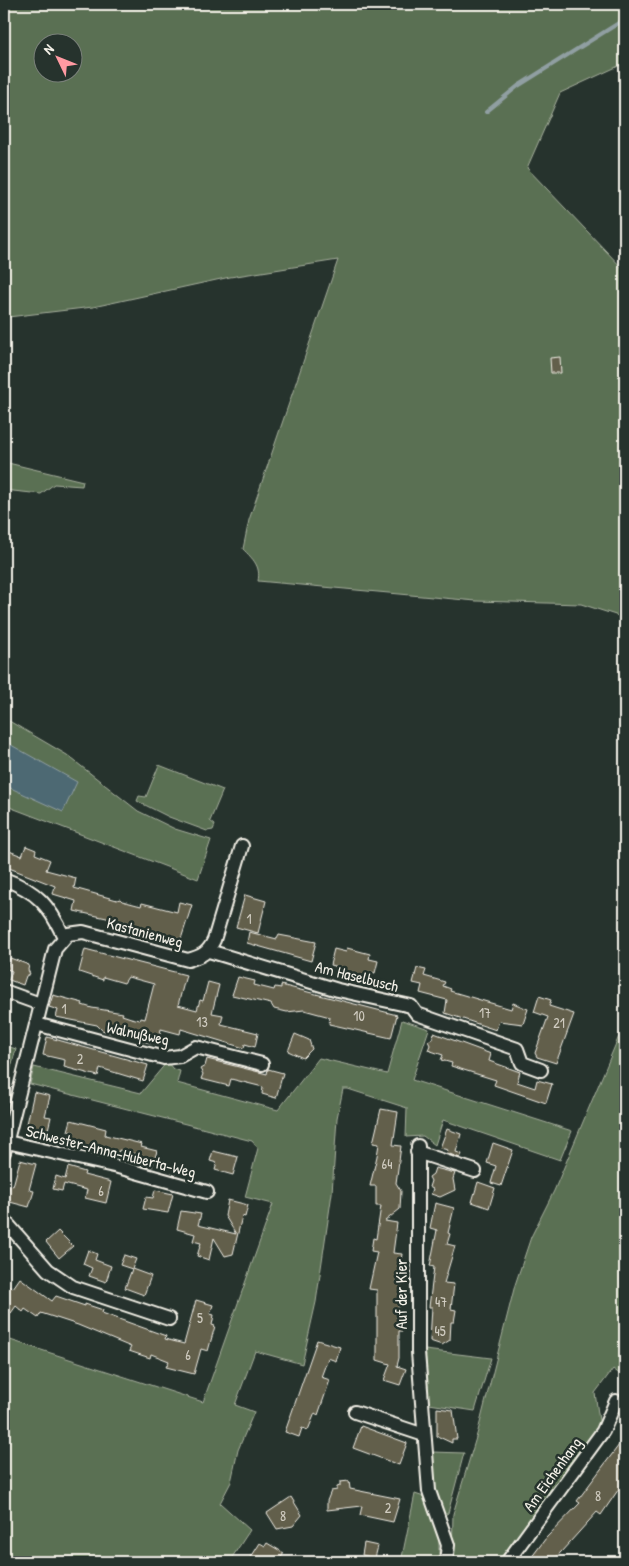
<svg xmlns="http://www.w3.org/2000/svg" width="629" height="1566" viewBox="0 0 629 1566" font-family="'Patrick Hand',sans-serif">
  <style>
    .green { fill: #5a6f53; stroke: #a7b09e; fill-rule: evenodd }
    .water { fill: #4e6973; stroke: #909fa2 }
    .lines { fill: none; stroke-linecap: round; stroke-linejoin: round }
    .stream { stroke: #909fa2; stroke-width: 4 }
    .building { fill: #625e4b; stroke: #f4f1e8 }
    .minor-casing { stroke: #f4f1e8; stroke-width: 16 }
    .minor { stroke: #26332d; stroke-width: 12 }
    .labels { text-anchor: middle; stroke-width: 5; stroke-linejoin: round; paint-order: stroke }
    .number-label { font-size: 14px; fill: #d0ccc1 }
    .street-label { font-size: 16px; fill: #f4f1e8; stroke: #26332d }
  </style>
  <rect width="100%" height="100%" fill="#26332d"/>
  <filter id="ink" filterUnits="userSpaceOnUse"><feTurbulence type="fractalNoise" baseFrequency=".02" numOctaves="2"/><feDisplacementMap in="SourceGraphic" scale="10" xChannelSelector="R" yChannelSelector="G"/><feConvolveMatrix kernelMatrix="1 2 1 2 8 2 1 2 1" color-interpolation-filters="sRGB"/></filter>
  <g filter="url(#ink)">
    <path class="green" d="M4,4h621v59l-65,30 -33,75 98,103v347l-44,-14 -105,-3 -218,-20c3,-15 -5,-22 -15,-32l6,-29 89,-260 -108,17 -137,30 -85,10 -4,-3zM42,42h30v30h-30z
      M4,462l79,19 -1,5 -28,-2 -13,10 -37,-4z
      M4,718l63,37 71,56 37,18 36,11 -13,39 -194,-74z
      M159,765l64,25 -13,31 5,4 -2,5 -6,1 -38,-14 -32,-16 2,-5 7,1z
      M402,1020l27,9 -17,51 160,51 -12,29 -117,-40 -8,25 -12,-9 -17,1 1,-29 -59,-19h-5l-6,29 -5,75 -16,109 -14,62 -47,-13 -20,54 19,7 -16,38 -7,32 -11,21 30,27 -21,32h-225v-224l199,64 70,-198 -28,-7 13,-49 -6,-7 -222,-57 4,-17 107,26 26,-31 6,7 7,2 -3,12 101,27 41,-52 68,16z
      M625,1022v356l-12,-9 -18,24 5,34 -101,133 -47,2 1,-48 25,-83 37,-146 16,-48 23,-46z
      M4,1045l12,4 -6,22 -6,-2z
      M425,1350l66,8 -16,53 -46,-7z
      M432,1452l32,1 -16,60 -5,3 -9,-34z
      M415,1494l9,3 15,41v24h-38z"/>
    <path class="water" d="M4,741l73,41 -14,30 -59,-27z"/>
    <g class="lines">
      <path class="stream" d="M486,112l32,-26 107,-67"/>
    </g>
    <path class="building" d="M560,357l1,16h-10l-1,-15z
      M26,846l10,4 -1,4 15,6 -4,10 30,8 -2,10 43,12 3,-1 2,2 19,5 1,-3 35,9 2,-10 13,3 -11,34 -46,-11 1,-2 -6,-3 -56,-12 2,-10 -23,-7 2,-8 -51,-20v-17l18,7z
      M245,895l21,6 -8,32 -22,-6z
      M249,932l28,7 2,-4 37,7 -5,19 -64,-18z
      M347,948l23,6 -1,5 9,2 -3,12 -4,-1 -2,8 -29,-8 2,-4 -12,-3 4,-16 12,3z
      M85,949l101,26 -8,30 19,5 3,-10 3,1 5,-19 11,3 -7,28 11,2 -2,9 37,9 -3,14 -10,-3 -1,4 -63,-19 -1,5 -19,-5 -3,14h-7l-9,-2 -6,-4 1,-2 -19,-4 -7,2 -9,-3 -5,-5 -41,-8 2,-7 -9,-3 4,-12 30,8 -1,2 10,3 31,5 -1,2 9,3 9,2 1,-2 4,1 9,-35 -26,-7 -4,6 -21,-6v3l-24,-8z
      M10,958l19,7 -1,5 2,4 -4,2 -3,9 -14,-5 3,-9 -5,-2z
      M417,968l9,2 -2,6 21,6 -2,4 8,3 -1,2 61,18 2,-6 15,6 -5,15 -24,-3 -3,9 -51,-17 2,-13 -27,-7 2,-8 -9,-2z
      M238,977l17,4 -1,4 20,5 1,-3 6,1v-3l116,30 -6,23 -62,-14 1,-7 -26,-7 -17,2 -13,-3 -3,-5 -39,-9z
      M539,996l12,4 -2,6 25,8 -18,49 -19,-6 -2,-4 13,-36 -14,-5z
      M434,1033l57,21 -2,7 31,11 -3,10 18,6 2,-8 15,4 -6,19 -52,-18 2,-5 -45,-14 1,-3 -11,-3 2,-5 -15,-5 2,-5 -2,-4 4,-2z
      M295,1034l14,6 3,9 -9,9 -15,-7z
      M47,1037l101,28 -5,16 -43,-13 -2,8 -34,-9 1,-7 -22,-5z
      M207,1059l60,15 1,-5 15,4 -7,25 -14,-4 1,-7 -32,-8 -2,7 -28,-7 2,-5 -3,-5 5,-3z
      M34,1092l16,4 -5,20 6,1 -5,21 -21,-5z
      M381,1109l17,3 -5,33 8,1 -5,37 5,8 -1,18 -15,12 12,2 -4,30 9,1 -5,29 5,1 -5,34h5v13h-3v27l-2,8 9,3 -6,16 -16,-5 6,-16 -13,-4v-70l-8,-1 8,-37 -6,-1 2,-13 3,1 5,-33h-5v-20h-6l7,-30 2,-12 -6,-1z
      M71,1120l35,9 -1,6 37,9 -1,3 16,4 -5,16 -15,-4 2,-8 -20,-5 -2,6 -47,-10 4,-14 -6,-1z
      M447,1129l14,5 -5,18 6,2 -2,4 -13,-5 1,-3 -8,-2z
      M493,1143l20,7 -12,36 -10,-3 5,-17 -9,-3z
      M213,1151l25,6 -5,18 -18,-5 2,-7 -7,-2z
      M20,1160l16,4 -7,26 5,1 -5,16 -23,-6 4,-16 3,1z
      M68,1167l17,5 -1,3 27,7 -5,21 -21,-5 2,-8 -23,-6 -2,7 -9,-2 3,-13 9,3z
      M435,1168l20,5 -2,6 2,11 -15,7 -9,-3 2,-5 -4,-2 2,-6 -2,-4 4,-3z
      M478,1182l17,6 -6,20 -17,-6z
      M155,1190l18,4 -5,19 -25,-4 3,-12 7,1z
      M228,1200l20,5 -3,12 -3,-1 -9,38 -8,2 -11,-18 -5,22 -12,-4 4,-13 -8,-2 2,-7 -18,-5 4,-18 20,3 -3,11 38,9 -11,-18z
      M435,1203l19,5 -6,25 2,1 -3,10 8,2 -11,37 10,1 -3,25 5,1 -2,12h-3l-1,18 -8,5 -12,-4 2,-34h-3l5,-40 -4,-1 7,-36 -7,-2z
      M58,1231l15,15 -14,12 -13,-16z
      M88,1250l9,4 -2,6 16,6 -5,16 -17,-6 3,-8 -9,-4z
      M124,1255l12,4 -4,10 -12,-4z
      M132,1269l19,7 -7,19 -19,-7z
      M20,1278l32,23 4,-5 29,10v-2l18,6 -1,3 64,23 -1,3 19,5 12,-44 17,5 -3,9 4,1 -2,10 3,1 -7,25 -7,-2 -7,25 -28,-7 3,-6 -18,-7 -1,4 -21,-7 2,-4 -53,-22 -37,-12 -3,5 -13,-9 -2,3 -7,-6 -5,7 -7,-6v-25l9,6z
      M317,1340l23,7 -4,14 -8,-3 -7,19 9,3 -12,35 -3,-2 -7,17 -6,-2 -3,9 -14,-5z
      M437,1408l16,2 4,29h-5v4l-15,-7z
      M361,1426l46,17 -8,22 -46,-17z
      M625,1437v43l-24,35 -4,-3 -45,50h-24l18,-24 34,-35 -3,-2z
      M349,1481l1,8 50,10 -7,23 -33,-7 2,-9 -35,4v-9l4,-10 6,-1v-3l3,-1v-4z
      M291,1497l11,18 -9,11 -16,3 -10,-16z
      M260,1543l5,3 2,-3 17,10 -6,9h-30z
      M364,1543l14,3 -3,12 -13,-3z"/>
    <g class="lines">
      <defs>
        <path id="minor" d="M4,879c33,12 45,26 60,58
          M209,951l129,39 73,16 6,8 100,35 5,14 19,7
          M4,991l36,13
          M36,1024l128,34 16,-2 16,-9 66,17
          M7,1142l111,25 89,25
          M418,1146v206l11,139 19,54 -2,17
          M4,1152l51,-203 13,-15 15,-2 105,28c14,-4 20,-7 26,-20l28,-94
          M417,1152l58,19
          M4,1220l44,50 25,17 96,32
          M355,1412l69,23
          M507,1562l96,-131 13,-30"/>
      </defs>
      <use href="#minor" class="minor-casing"/>
      <use href="#minor" class="minor"/>
    </g>
  </g>
  <g class="labels">
    <g class="number-label">
      <text x="249" y="924">1</text>
      <text x="64" y="1014">1</text>
      <text x="485" y="1018">17</text>
      <text x="359" y="1021">10</text>
      <text x="202" y="1027">13</text>
      <text x="559" y="1028">21</text>
      <text x="80" y="1064">2</text>
      <text x="387" y="1169">64</text>
      <text x="101" y="1196">6</text>
      <text x="441" y="1307">47</text>
      <text x="200" y="1323">5</text>
      <text x="440" y="1336">45</text>
      <text x="188" y="1360">6</text>
      <text x="598" y="1501">8</text>
      <text x="388" y="1513">2</text>
      <text x="283" y="1521">8</text>
    </g>
    <g class="street-label">
      <text transform="translate(145 932) rotate(15)" y="6">Kastanienweg</text>
      <text transform="translate(357 976) rotate(14)" y="6">Am Haselbusch</text>
      <text transform="translate(138 1033) rotate(12)" y="6">Walnußweg</text>
      <text transform="translate(111 1151) rotate(14)" y="6">Schwester-Anna-Huberta-Weg</text>
      <text transform="translate(401 1294) rotate(-90)" y="6">Auf der Kier</text>
      <text transform="translate(552 1474) rotate(-54)" y="6">Am Eichenhang</text>
    </g>
  </g>
  <rect width="629" height="1566" fill="none" stroke="#26332d" stroke-width="20"/>
  <rect x="10" y="10" width="609" height="1546" fill="none" stroke="#f4f1e8" stroke-width="2" filter="url(#ink)"/>
  <g transform="translate(58 58) rotate(313)"><circle r="24" fill="#26332d" stroke="#787f78"/>
  <path d="M0-4L9 19L0 12L-9 19Z" fill="#ff9aa2"/>
  <text y="-8" font-size="14" font-weight="bold" text-anchor="middle" fill="#f4f1e8">N</text>
  </g>
</svg>
